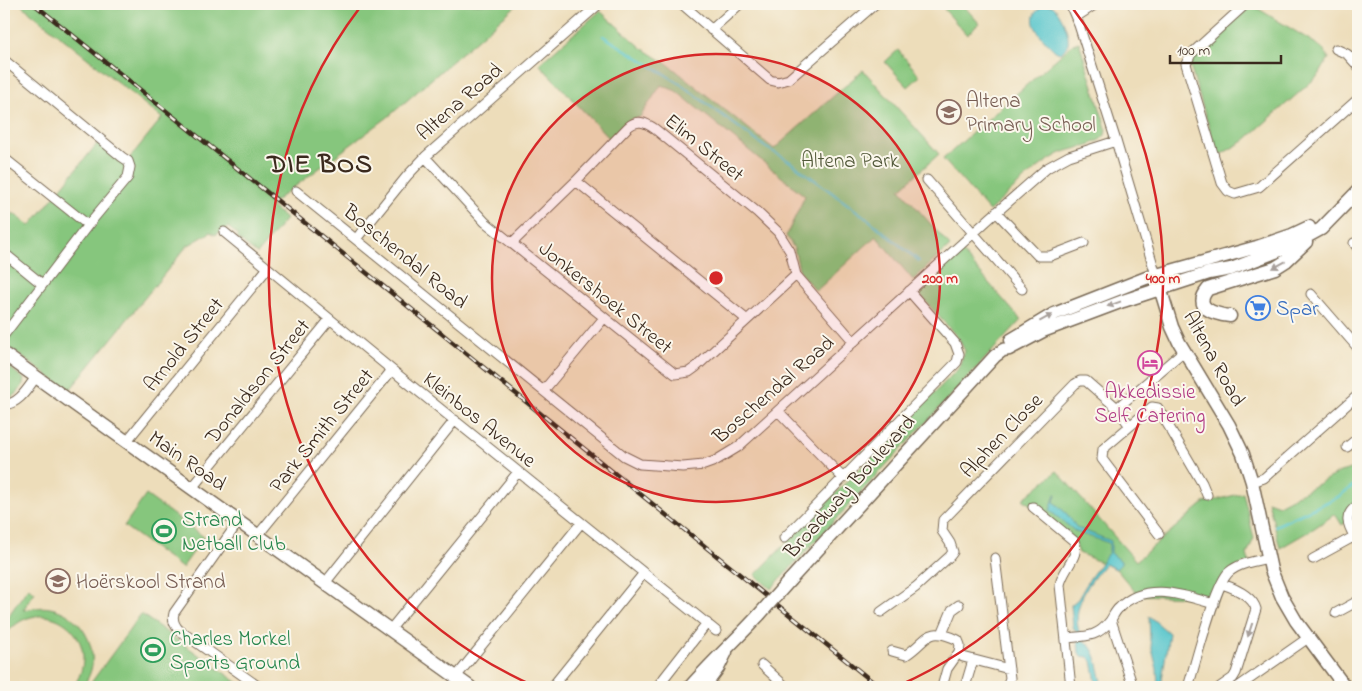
<svg xmlns="http://www.w3.org/2000/svg" width="1362" height="691" viewBox="0 0 1362 691" font-family="'Indie Flower',sans-serif">
  <style>
    .green { fill: #86c67d; stroke: #60784e }
    .water { fill: #58c6cc; stroke: #4a7875 }
    .lines { fill: none; stroke-linecap: round; stroke-linejoin: round }
    .stream { stroke: #58c6cc; stroke-width: 2.5 }
    .street-casing { stroke: #796955; stroke-width: 11 }
    .secondary-casing { stroke: #796955; stroke-width: 15 }
    .street { stroke: #fff; stroke-width: 9 }
    .secondary { stroke: #fff; stroke-width: 12 }
    .rail-casing { stroke: #3b2a1e; stroke-width: 4.5 }
    .rail { stroke: #fbf7ec; stroke-width: 2.5; stroke-dasharray: 8; stroke-linecap: butt }
    .secondary-bridge-casing { stroke: #796955; stroke-width: 15; stroke-linecap: butt }
    .secondary-bridge { stroke: #fff; stroke-width: 12 }
    .oneway { fill: #a79f9a }
    .ring { fill: none; stroke: #d62828; stroke-width: 2.5 }
    .labels { text-anchor: middle; stroke-width: 4; stroke-linejoin: round; paint-order: stroke }
    .education-label { font-size: 21px; fill: #785e54; stroke: #fbf7ec; text-anchor: start }
    .street-label { font-size: 21px; fill: #3b2a1e; stroke: #fbf7ec }
    .park-label { font-size: 21px; fill: #52593a; stroke: #fbf7ec }
    .shop-label { font-size: 21px; fill: #366cbe; stroke: #fbf7ec; text-anchor: start }
    .hotel-label { font-size: 21px; fill: #b23c85; stroke: #fbf7ec }
    .leisure-label { font-size: 21px; fill: #27864d; stroke: #fbf7ec; text-anchor: start }
    .district-label { font-size: 26px; font-weight: bold; letter-spacing: 1px; fill: #3b2a1e; stroke: #fbf7ec }
    .centre { fill: #d62828; stroke: #fbf7ec; stroke-width: 2.5 }
    .ring-label { font-size: 15px; text-anchor: middle; font-weight: bold; fill: #d62828; stroke: #fbf7ec; stroke-width: 4; stroke-linejoin: round; paint-order: stroke }
  </style>
  <rect width="100%" height="100%" fill="#fbf7ec"/>
  <filter id="ink" filterUnits="userSpaceOnUse"><feTurbulence type="fractalNoise" baseFrequency=".02" numOctaves="2"/><feDisplacementMap in="SourceGraphic" scale="10" xChannelSelector="R" yChannelSelector="G"/><feConvolveMatrix kernelMatrix="1 2 1 2 8 2 1 2 1" color-interpolation-filters="sRGB"/></filter>
  <filter id="wash" filterUnits="userSpaceOnUse"><feTurbulence type="fractalNoise" baseFrequency=".0096" numOctaves="4" result="noise"/><feDisplacementMap in="SourceGraphic" scale="20" xChannelSelector="R" yChannelSelector="G"/><feGaussianBlur stdDeviation="1.12" result="paint"/><feColorMatrix in="noise" values="0 0 0 0 0 0 0 0 0 0 0 0 0 0 0 0 0 1.4 0 .05"/><feComposite in="paint" operator="in"/></filter>
  <g filter="url(#wash)">
    <rect width="100%" height="100%" fill="#edddba"/>
    <path class="green" d="M20,4h166l21,2 24,-2h287l-130,113 -118,88 16,14 -29,35 -19,-15 -1,-5 -9,-7 -13,8 -4,-3 -24,14 -118,145 -65,-47v-119l9,-12 17,13 71,-87 27,21 34,-42z
      M950,4h12l17,19 -12,12 -23,-26z
      M1252,5l66,40 6,5 5,8 -10,17 -75,66 -26,15 -28,-90 2,-7z
      M600,11l42,37 27,17 105,84 89,-79 76,84 -39,35 50,57 -37,34 -37,-44 -60,55 -16,-18 -6,-25 -8,-12 19,-40 -129,-105 -15,-6 -21,32 -11,3 -19,19 -71,-75z
      M1079,42l27,86 -1,7c-8,11 -34,13 -46,19 -26,14 -48,38 -70,57l-46,-52 130,-115z
      M898,50l22,26 -12,11 -23,-25z
      M961,251l60,69 -250,269 -16,-14 203,-206 7,-18 -6,-12 -39,-44v-8z
      M4,363l20,16c-1,11 -10,19 -20,20z
      M1358,467v34l-11,9 -2,13 -3,2 -7,-11 -22,15 -33,19 -12,-47 11,4 61,-33z
      M1057,471l79,90 68,-58 39,-10 11,45 -7,16 2,8 -13,5 -22,37 -22,-7 -54,-2 -22,-26 -37,-16 -5,-13 -51,-41z
      M146,495l58,42 -22,31 -58,-42z
      M28,588l7,4 -12,18c9,-1 18,-4 27,-2 27,5 45,31 42,57 -1,8 -5,15 -9,22h-10c36,-50 -33,-101 -69,-50v-15z
      M141,614l103,73h-156z"/>
    <path class="water" d="M1044,5l9,1c7,6 17,27 15,37 -1,4 -4,7 -7,10l-4,-1 -3,-2c-13,-14 -33,-31 -10,-45z
      M1055,494h1l-2,8 13,12 10,14 34,13v12l10,8v3l-5,5 -11,-5c-18,20 -39,51 -21,77 2,2 4,3 6,5 8,10 10,29 13,41h-6l-5,-26 -4,-4 -7,-1 -2,-3 -2,-20 -4,-6 -2,-22 7,-6 12,-21 19,-26v-9l-33,-11 -26,-21z
      M1149,616l20,17 -8,54h-3l-1,-18 -7,-28z"/>
    <g class="lines">
      <path class="stream" d="M603,36l76,47 86,64 24,14 80,59 50,41
        M1275,526l63,-29 20,-15"/>
    </g>
  </g>
  <g filter="url(#ink)">
    <g class="lines">
      <defs>
        <path id="street" d="M682,4l88,76 8,2 11,-3 86,-75
          M1070,4l9,21 37,116 40,134
          M1246,4l-55,50 -5,10 36,119 6,8 7,3 24,-7 99,-88
          M1076,17l20,-13
          M711,30l29,-26
          M1336,49l11,5 11,12
          M4,60l118,97 6,4 2,6 -2,10 -40,48 -84,110
          M425,157l60,65 190,152 14,-2 7,-5 100,-92
          M4,158l84,67
          M927,180l95,109
          M576,181l170,138
          M296,191l328,265 16,8 43,3 21,-2 11,-4 23,-14 252,-229 57,-50 22,-12 47,-15
          M996,212l42,44h12l34,-13
          M224,232l168,138 324,261
          M356,239l51,-63 18,-19 174,-153
          M512,243l64,-62 52,-54c9,-8 17,-5 27,2l102,83 21,20 12,19 6,24 58,67
          M1354,243l4,5
          M4,253l38,31
          M1311,294l47,54
          M544,390l60,-72
          M4,405c16,-2 23,-16 32,-28
          M1117,408l13,18 -27,23 -1,10 57,75
          M778,411l65,67
          M1130,426l22,-19 6,1 44,75 5,12
          M126,442l141,-173
          M1347,447l11,-9
          M1252,482l12,-4 94,-83
          M192,488l138,-169
          M1358,505c-18,12 -8,23 0,38
          M1033,507l41,34c7,15 -12,29 -14,44l11,102
          M239,521l-65,92c-2,7 0,12 5,17l80,57
          M258,535l134,-165
          M784,538l173,-176 2,-8 -4,-11 -46,-52
          M995,558l15,120 -3,9
          M1313,559l42,-23
          M325,583l130,-163
          M881,612l35,-25 34,-31 3,-4 -3,-9 -8,-12 1,-11 132,-136 5,-3h6l31,27 68,-58
          M1336,613l22,-12
          M1111,620l22,67
          M390,630l128,-158
          M942,634l10,-24 7,-5
          M1066,638c19,-2 31,0 44,-17 3,-4 5,-10 9,-13 26,-27 64,-13 95,-4
          M892,651l14,4c23,-15 20,-30 52,-15l2,5 -1,7 4,5 46,12
          M762,665l24,22
          M456,677l125,-154
          M552,687l92,-114
          M657,687l50,-64
          M942,687l5,-18 12,-17
          M965,687l8,-27
          M1188,687c7,-21 27,-103 41,-115 11,-9 27,-11 40,-14
          M1220,687l13,-9 3,-5 20,-64c-4,-14 -22,-21 -34,-25
          M1238,687l70,-49"/>
        <path id="secondary" d="M1156,275l16,52 7,15 50,83 14,29 9,28 19,88 11,27 14,24 49,66
          M1230,316c-16,-2 -38,-8 -22,-27l67,-21 11,-7 20,-19
          M1011,340l43,-26 92,-36 111,-31 35,-12 17,-8
          M4,354l466,333
          M790,580l205,-224 8,-6 6,-1 34,-18 80,-30 86,-28 22,-4 55,-21 35,-19 37,-38
          M690,687c22,-25 46,-47 69,-72
          M704,687l14,-19 8,-16"/>
      </defs>
      <use href="#street" class="street-casing"/>
      <use href="#secondary" class="secondary-casing"/>
      <use href="#street" class="street"/>
      <use href="#secondary" class="secondary"/>
      <defs>
        <path id="rail" d="M34,4l845,683"/>
      </defs>
      <use href="#rail" class="rail-casing"/>
      <use href="#rail" class="rail"/>
      <defs>
        <path id="secondary-bridge" d="M759,615l31,-35"/>
      </defs>
      <use href="#secondary-bridge" class="secondary-bridge-casing"/>
      <use href="#secondary-bridge" class="secondary-bridge"/>
    </g>
    <defs><path id="oneway-solid" d="M-6-.8H1V-3.2L6.5 0L1 3.2V.8H-6Z" transform="scale(1.25)"/></defs>
    <g class="oneway">
      <use href="#oneway-solid" transform="translate(1279 265) rotate(152)"/>
      <use href="#oneway-solid" transform="translate(1114 304) rotate(160)"/>
      <use href="#oneway-solid" transform="translate(1046 318) rotate(-28)"/>
      <use href="#oneway-solid" transform="translate(1250 630) rotate(108)"/>
    </g>
  </g>
  <circle cx="716" cy="278" r="224" fill="#d62828" fill-opacity=".12"/>
  <g class="ring">
    <circle cx="716" cy="278" r="224"/>
    <path d="M534 686A447 447 0 0 1 361 6M1071 6A447 447 0 0 1 898 686"/>
  </g>
  <defs>
    <symbol id="school-ring" viewBox="-11 -11 22 22"><circle r="9.5" fill="#fbf7ec" stroke="#8d6e63" stroke-width="1.5"/><path d="M0-5L7-2L0 1L-7-2ZM-4 1L0 2.5L4 1V4Q0 6-4 4Z" fill="#8d6e63"/></symbol>
    <symbol id="supermarket-ring" viewBox="-11 -11 22 22"><circle r="9.5" fill="#fbf7ec" stroke="#3f7fe0" stroke-width="1.5"/><path d="M-6-5.5h2.5l.6 2H6L4.5 2H-2.5L-4.4-4H-6ZM-1.5 3.2a1.3 1.3 0 1 0 .1 0ZM3 3.2a1.3 1.3 0 1 0 .1 0Z" fill="#3f7fe0"/></symbol>
    <symbol id="hotel-ring" viewBox="-11 -11 22 22"><circle r="9.5" fill="#fbf7ec" stroke="#d1479c" stroke-width="1.5"/><path d="M-6-4.5h1.5V1H6V5H4.5V3h-9V5H-6ZM-4 0a1.8 1.8 0 1 1 3.6 0ZM.5 0V-2.5h3Q6-2.5 6 0Z" fill="#d1479c"/></symbol>
    <symbol id="stadium-ring" viewBox="-11 -11 22 22"><circle r="9.5" fill="#fbf7ec" stroke="#2e9e5b" stroke-width="1.5"/><path d="M0-5a6.5 5 0 1 0 0 10a6.5 5 0 1 0 0-10ZM-3.5-1.8h7v3.6h-7Z" fill="#2e9e5b"/></symbol>
  </defs>
  <g fill-rule="evenodd">
    <use href="#school-ring" x="935" y="98" width="28" height="28"/>
    <use href="#supermarket-ring" x="1244" y="294" width="28" height="28"/>
    <use href="#hotel-ring" x="1136" y="349" width="28" height="28"/>
    <use href="#stadium-ring" x="150" y="517" width="28" height="28"/>
    <use href="#school-ring" x="44" y="567" width="28" height="28"/>
    <use href="#stadium-ring" x="139" y="636" width="28" height="28"/>
  </g>
  <g class="labels">
    <g class="education-label">
      <text x="966" y="107">Altena<tspan x="966" dy="24">Primary School</tspan></text>
      <text x="76" y="588">Hoërskool Strand</text>
    </g>
    <g class="street-label">
      <text transform="translate(459 101) rotate(-41)" y="7">Altena Road</text>
      <text transform="translate(705 147) rotate(39)" y="7">Elim Street</text>
      <text transform="translate(406 256) rotate(39)" y="7">Boschendal Road</text>
      <text transform="translate(606 297) rotate(39)" y="7">Jonkershoek Street</text>
      <text transform="translate(183 344) rotate(-51)" y="7">Arnold Street</text>
      <text transform="translate(1215 358) rotate(61)" y="7">Altena Road</text>
      <text transform="translate(257 381) rotate(-51)" y="7">Donaldson Street</text>
      <text transform="translate(773 389) rotate(-41)" y="7">Boschendal Road</text>
      <text transform="translate(480 419) rotate(39)" y="7">Kleinbos Avenue</text>
      <text transform="translate(321 430) rotate(-51)" y="7">Park Smith Street</text>
      <text transform="translate(1001 435) rotate(-46)" y="7">Alphen Close</text>
      <text transform="translate(188 460) rotate(35)" y="7">Main Road</text>
      <text transform="translate(849 486) rotate(-48)" y="7">Broadway Boulevard</text>
    </g>
    <g class="park-label">
      <text x="850" y="167">Altena Park</text>
    </g>
    <g class="shop-label">
      <text x="1276" y="315">Spar</text>
    </g>
    <g class="hotel-label">
      <text x="1150" y="398">Akkedissie<tspan x="1150" dy="24">Self Catering</tspan></text>
    </g>
    <g class="leisure-label">
      <text x="182" y="526">Strand<tspan x="182" dy="24">Netball Club</tspan></text>
      <text x="170" y="645">Charles Morkel<tspan x="170" dy="24">Sports Ground</tspan></text>
    </g>
    <g class="district-label">
      <text x="320" y="172">DIE BOS</text>
    </g>
  </g>
  <circle cx="716" cy="278" r="8" class="centre"/>
  <g class="ring-label">
    <text x="940" y="283">200 m</text>
    <text x="1163" y="283">400 m</text>
  </g>
  <rect width="1362" height="691" fill="none" stroke="#fbf7ec" stroke-width="20"/>
  <path d="M1170 55v8h111v-8" fill="none" stroke="#3b2a1e" stroke-width="2.5"/>
  <text x="1177" y="55" font-size="15" fill="#3b2a1e" stroke="#fbf7ec" stroke-width="4" paint-order="stroke">100 m</text>
</svg>
